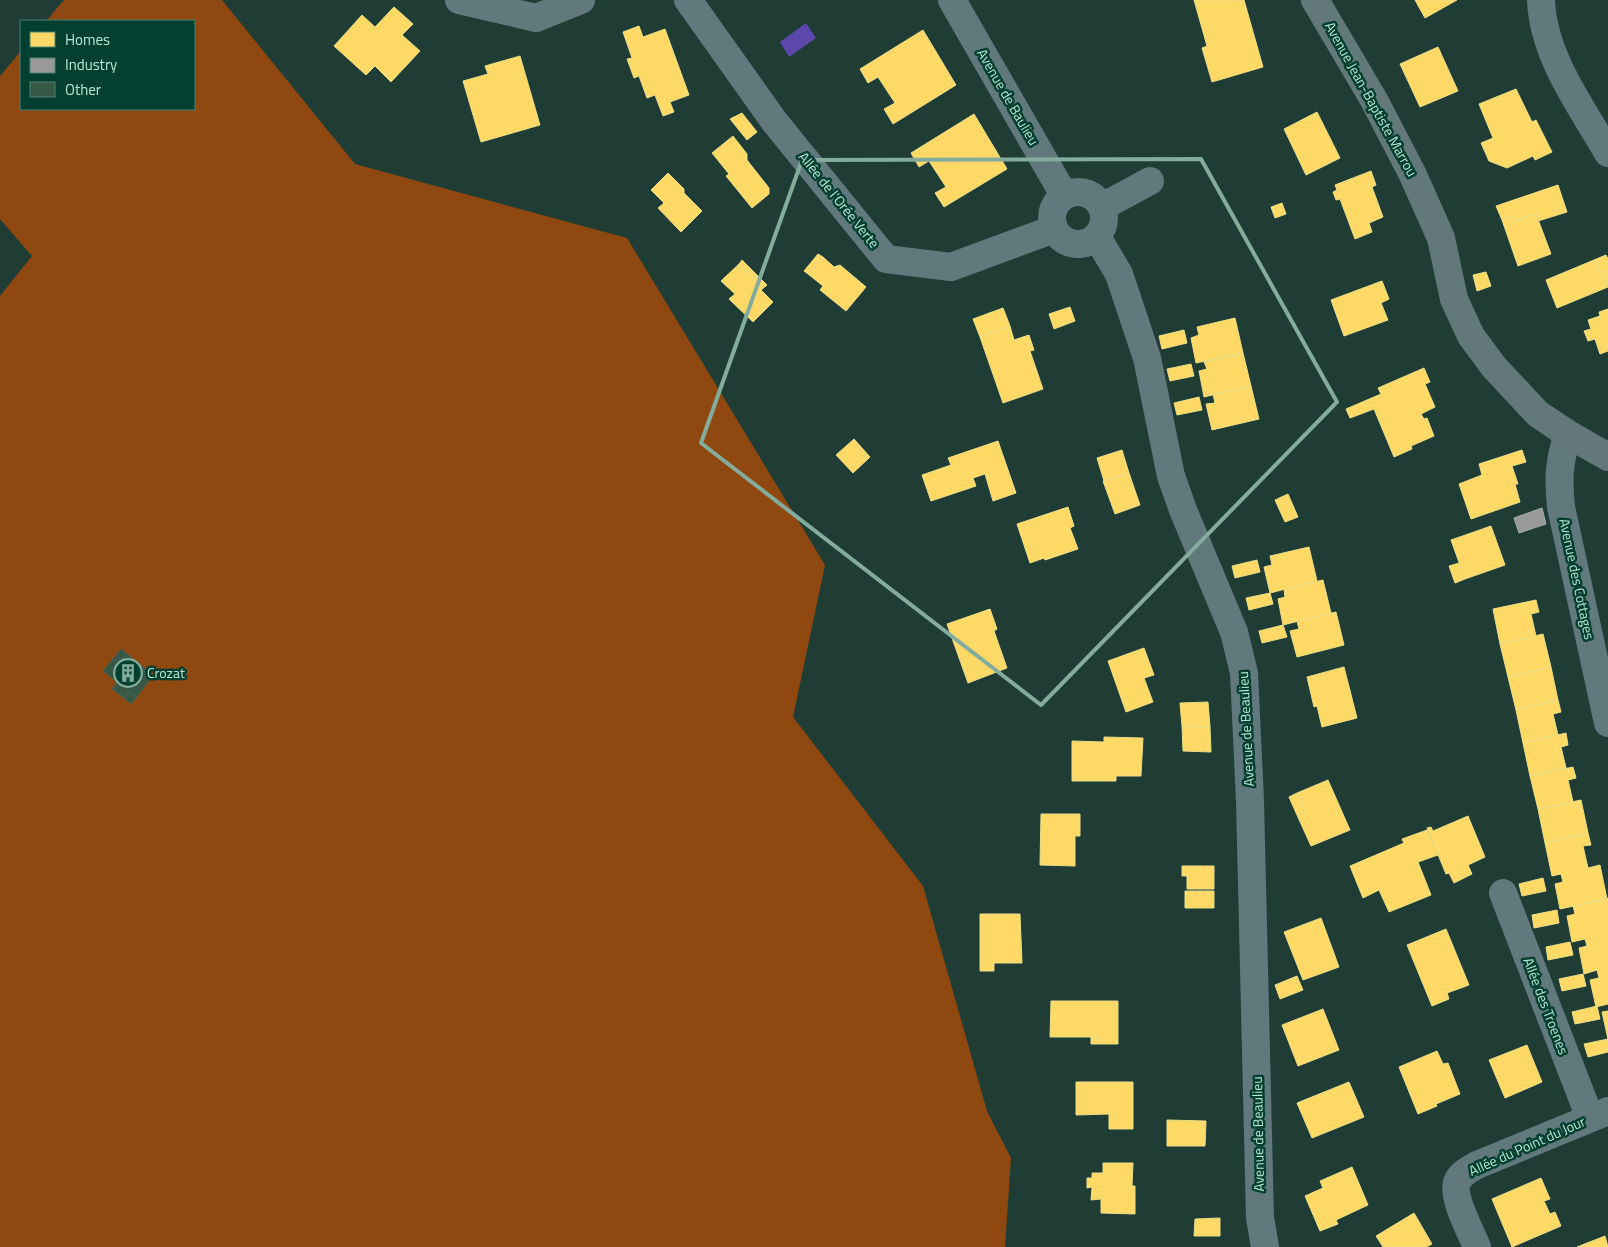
<svg xmlns="http://www.w3.org/2000/svg" width="1608" height="1247" viewBox="0 0 1608 1247" font-family="'Titillium Web',sans-serif">
  <style>
    .forest { fill: #8f4810 }
    .water { fill: #5c48aa }
    .homes { fill: #ffd966; stroke: #eadd87 }
    .industry { fill: #999; stroke: #a3b0ab }
    .building { fill: #385847; stroke: #496355 }
    .lines { fill: none; stroke-linecap: round; stroke-linejoin: round }
    .minor { stroke: #61787d; stroke-width: 28 }
    .major { stroke: #637979; stroke-width: 28 }
    .marked { fill: none; stroke: #84ac9d; stroke-width: 4; stroke-linejoin: round }
    .labels { text-anchor: middle; stroke-width: 5; stroke-linejoin: round; paint-order: stroke }
    .street-label { font-size: 14px; fill: #bae7d5; stroke: #043f30 }
    .poi-label { font-size: 14px; fill: #bae7d5; stroke: #043f30; text-anchor: start }
  </style>
  <rect width="100%" height="100%" fill="#203d35"/>
  <path class="forest" d="M64,0h158l133,164 272,74 198,327 -32,152 130,169 64,225 24,47 -6,89h-1005v-951l32,-40 -32,-37v-143l21,-25v58h173v-88h-148z"/>
  <path class="water" d="M806,23l10,15 -27,19 -9,-15z"/>
  <path class="homes" d="M1194,0h50l19,67 -51,15 -10,-34 5,-2z
    M1415,0h42l-32,18z
    M394,7l19,17 -11,11 18,16 -29,31 -16,-16 -9,9 -32,-29 28,-31 13,12z
    M639,26l4,11 22,-8 24,66 -19,7 4,10 -11,4 -8,-21 -8,3 -8,-22 -5,2 -7,-19 5,-1 -9,-26z
    M923,30l33,55 -63,39 -9,-15 11,-6 -17,-26 -10,6 -8,-14z
    M1438,47l20,44 -38,16 -20,-43z
    M520,56l20,69 -59,17 -18,-61 25,-7 -3,-8z
    M1516,89l16,33 4,-2 16,32 -17,8 -2,-4 -26,12 -18,-7 -8,-18 12,-5 -14,-34z
    M1317,112l23,46 -34,17 -22,-46z
    M742,113l15,19 -10,8 -17,-21z
    M974,114l33,55 -63,38 -9,-14 11,-6 -17,-26 -10,6 -8,-14z
    M733,136l14,18v6l22,28v6l-17,14 -26,-32 3,-2 -17,-21z
    M1371,171l5,14 -4,2 11,30 -14,6 3,9 -17,7 -15,-40 -4,1 -3,-8 4,-2 -2,-5z
    M668,173l16,16v4l18,18 -21,21 -23,-24 6,-5 -13,-13z
    M1558,185l9,27 -29,9 -2,-7 -21,7 -2,-5 -11,4 -6,-14z
    M1282,203l4,11 -11,4 -4,-11z
    M1536,214l15,40 -33,12 -16,-46 11,-4 2,5z
    M818,254l5,3 -15,17 -4,-3z
    M1606,255l2,4v26l-6,-14 -3,2 -5,-13z
    M823,257l11,10 6,-2 26,22 -20,24 -26,-21 3,-4 -15,-12z
    M742,260l16,16 -4,3 -15,-15z
    M1594,260l5,13 3,-2 6,16 -51,21 -11,-28z
    M739,264l15,15 4,-3 9,9 -6,5 12,12 -20,20 -24,-23 6,-5 -14,-13z
    M1486,272l5,14 -14,5 -4,-16z
    M1382,281l7,18 -8,4 7,17 -44,16 -13,-36z
    M1070,307l5,14 -21,8 -5,-15z
    M1003,308l7,18 -30,11 -7,-18z
    M1608,309v42l-8,3 -5,-15 -7,2 -4,-10 7,-2 -3,-9 12,-4 -1,-4z
    M1235,318l8,35 -47,10 -5,-25 8,-3 -2,-8z
    M1010,326l4,14 15,-5 5,15 -4,1 13,38 -40,14 -23,-66z
    M1184,330l3,13 -25,6 -3,-13z
    M1243,353l8,33 -47,11 -5,-26 8,-2 -3,-7z
    M1191,364l3,12 -24,5 -3,-12z
    M1424,368l6,14 -5,2 10,23 -14,7 3,5 3,-1 7,18 -23,10 1,3 -18,8 -20,-48 -24,9 -4,-9 35,-15 -3,-6z
    M1251,386l8,33 -47,11 -6,-26 9,-1 -2,-9z
    M1199,397l3,13 -25,5 -3,-12z
    M854,439l16,18 -17,16 -17,-18z
    M998,441l18,52 -23,8 -8,-27 -12,4 3,8 -45,15 -9,-26 29,-10 -3,-7z
    M1122,450l7,23 -25,8 -7,-23z
    M1522,450l4,12 -14,4 6,18h-3l5,18 -49,17 -12,-35 23,-9 -3,-11z
    M1129,473l11,32 -25,9 -12,-33z
    M1288,494l10,23 -13,5 -10,-22z
    M1068,507l6,19 -4,2 8,21 -33,11 -1,-2 -14,5 -13,-39z
    M1491,526l14,39 -40,14 -14,-39z
    M1309,547l8,34 -47,12 -6,-26 8,-2 -2,-9z
    M1257,560l3,12 -25,6 -3,-12z
    M1459,563l6,16 -10,4 -6,-17z
    M1323,580l8,33 -48,12 -5,-26 7,-2 -1,-8z
    M1270,593l3,11 -24,6 -3,-12z
    M1536,600l3,12 -8,2 5,22 -36,8 -7,-35z
    M990,609l7,20 -3,2 13,37 -39,15 -21,-59z
    M1336,612l8,33 -47,12 -7,-26 9,-2 -2,-8z
    M1283,625l4,12 -25,6 -3,-12z
    M1543,634l8,33 -43,10 -8,-33z
    M1144,648l10,27 -10,3 9,24 -27,10 -18,-51z
    M1344,667l13,51 -35,9 -5,-21 -3,1 -7,-30z
    M1551,667l7,33 -42,10 -8,-33z
    M1558,700l3,12 -8,2 5,21 -35,8 -7,-33z
    M1208,702l2,25 -28,-1 -2,-23z
    M1182,726l28,1 1,25 -28,-1z
    M1566,733l2,12 -7,2 5,21 -36,8 -7,-33z
    M1104,737l39,1 -2,38h-25v5h-44v-40l32,1z
    M1573,767l3,11 -8,2 5,22 -35,7 -8,-33z
    M1328,780l22,50 -39,16 -14,-31 8,-3 -8,-19z
    M1297,793l8,19 -8,3 -8,-18z
    M1581,800l7,33 -43,10 -7,-34z
    M1041,814h39v22h-5v30l-35,-1z
    M1468,816l17,41 -17,8 4,9 -18,9 -5,-10 -3,1 -19,-46 4,-1 2,4z
    M1427,830l11,25 -20,7 13,33 -42,17 -10,-22 -16,8 -13,-32 54,-23 -2,-4z
    M1588,833l3,12 -8,1 5,22 12,-3 7,34 -47,10 -5,-25 8,-2 -2,-8 -9,2 -7,-33z
    M1182,866h32v23h-27v-13h-5z
    M1543,878l3,13 -24,5 -3,-12z
    M1185,891h29v17h-29z
    M1608,898v106l-12,3 -6,-27 9,-2 -2,-8 -13,4 -5,-26 8,-2 -2,-7 -13,3 -5,-26 8,-2 -2,-8z
    M1557,910l2,13 -25,5 -2,-13z
    M980,914h40l2,49h-28v8h-14z
    M1321,918l18,49 -36,13 -19,-48z
    M1446,929l23,56 -22,8 2,6 -17,7 -25,-61z
    M1570,942l3,13 -25,5 -2,-13z
    M1583,974l3,12 -24,5 -3,-12z
    M1297,976l6,14 -23,9 -5,-14z
    M1051,1001h67v43h-20v-7h-48z
    M1597,1006l3,13 -25,5 -3,-12z
    M1323,1009l16,41 -41,16 -16,-41z
    M1608,1011v28l-6,-27z
    M1091,1037h7v7h-7z
    M1608,1039v13l-20,5 -4,-13z
    M1527,1045l15,37 -37,16 -16,-38z
    M1437,1051l6,13 5,-1 12,31 -24,10 1,2 -19,8 -19,-47z
    M1076,1082h57v47h-24v-15l-33,1z
    M1349,1082l15,35 -52,21 -15,-35z
    M1167,1120l39,1 -1,25h-38z
    M1103,1163h30l-1,23h3v28l-34,-1v-14l-10,1 1,-13 -5,1v-10h5v-5h11z
    M1352,1167l16,38 -32,15 2,4 -18,7 -15,-35 18,-8 -3,-7z
    M1541,1178l9,21 -6,2 6,13 5,-2 6,14 -49,21 -20,-48z
    M1414,1213l18,31 -6,3h-43l-7,-11z
    M1220,1218v18h-26l1,-17z
    M1605,1236l3,11h-31z"/>
  <path class="industry" d="M1542,508l4,16 -27,9 -5,-15z"/>
  <path class="building" d="M121,649l32,26 -17,23 -7,-6 -5,6 -12,-9 5,-7 -14,-11z
    M129,692l7,6 -5,6 -7,-6z"/>
  <g class="lines">
    <path class="minor" d="M459,0l77,18 45,-18
      M688,0l86,121 112,138 65,8 103,-38
      M952,0l112,195
      M1541,0c2,56 40,106 67,153
      M1052 218a26 26 0 1 1 52 0a26 26 0 1 1-52 0Z
      M1102,207l48,-26
      M1097,237l22,37 28,84 24,118 12,34 51,122 10,41 6,128 10,417 5,29
      M1568,434c-9,27 -10,45 -7,73l47,216
      M1503,893l87,225
      M1477,1247c-6,-15 -27,-53 -19,-67 4,-7 12,-11 19,-15l131,-54"/>
    <path class="major" d="M1315,0l59,100 38,73 29,65 13,61 17,37 23,31 44,47 30,20 40,23"/>
  </g>
  <path class="marked" d="M1201,159l136,243 -296,303 -340,-262 101,-283z"/>
  <defs>
    <symbol id="building-ring" viewBox="-11 -11 22 22"><circle r="9.5" fill="#043f30" stroke="#84ac9d" stroke-width="1.5"/><path d="M-4-6H4V6H1V3H-1V6H-4ZM-2.5-4.3h1.7v1.8h-1.7ZM.8-4.3h1.7v1.8H.8ZM-2.5-1h1.7V.8h-1.7ZM.8-1h1.7V.8H.8Z" fill="#84ac9d"/></symbol>
  </defs>
  <g fill-rule="evenodd">
    <use href="#building-ring" x="112" y="657" width="32" height="32"/>
  </g>
  <g class="labels">
    <g class="street-label">
      <text transform="translate(1008 97) rotate(60)" y="5">Avenue de Baulieu</text>
      <text transform="translate(1371 99) rotate(61)" y="5">Avenue Jean-Baptiste Marrou</text>
      <text transform="translate(839 200) rotate(51)" y="5">Allée de l'Orée Verte</text>
      <text transform="translate(1577 579) rotate(78)" y="5">Avenue des Cottages</text>
      <text transform="translate(1246 729) rotate(-93)" y="5">Avenue de Beaulieu</text>
      <text transform="translate(1546 1006) rotate(69)" y="5">Allée des Troenes</text>
      <text transform="translate(1258 1134) rotate(-91)" y="5">Avenue de Beaulieu</text>
      <text transform="translate(1527 1146) rotate(-24)" y="5">Allée du Point du Jour</text>
    </g>
    <g class="poi-label">
      <text x="147" y="678">Crozat</text>
    </g>
  </g>
  <rect x="20" y="20" width="175" height="90" fill="#043f30" stroke="#4d8272"/>
  <rect x="30" y="32" width="25" height="15" fill="#ffd966" stroke="#4d8272"/>
  <text x="65" y="45" font-size="15" fill="#bae7d5">Homes</text>
  <rect x="30" y="58" width="25" height="15" fill="#999999" stroke="#4d8272"/>
  <text x="65" y="70" font-size="15" fill="#bae7d5">Industry</text>
  <rect x="30" y="82" width="25" height="15" fill="#385847" stroke="#4d8272"/>
  <text x="65" y="95" font-size="15" fill="#bae7d5">Other</text>
</svg>
